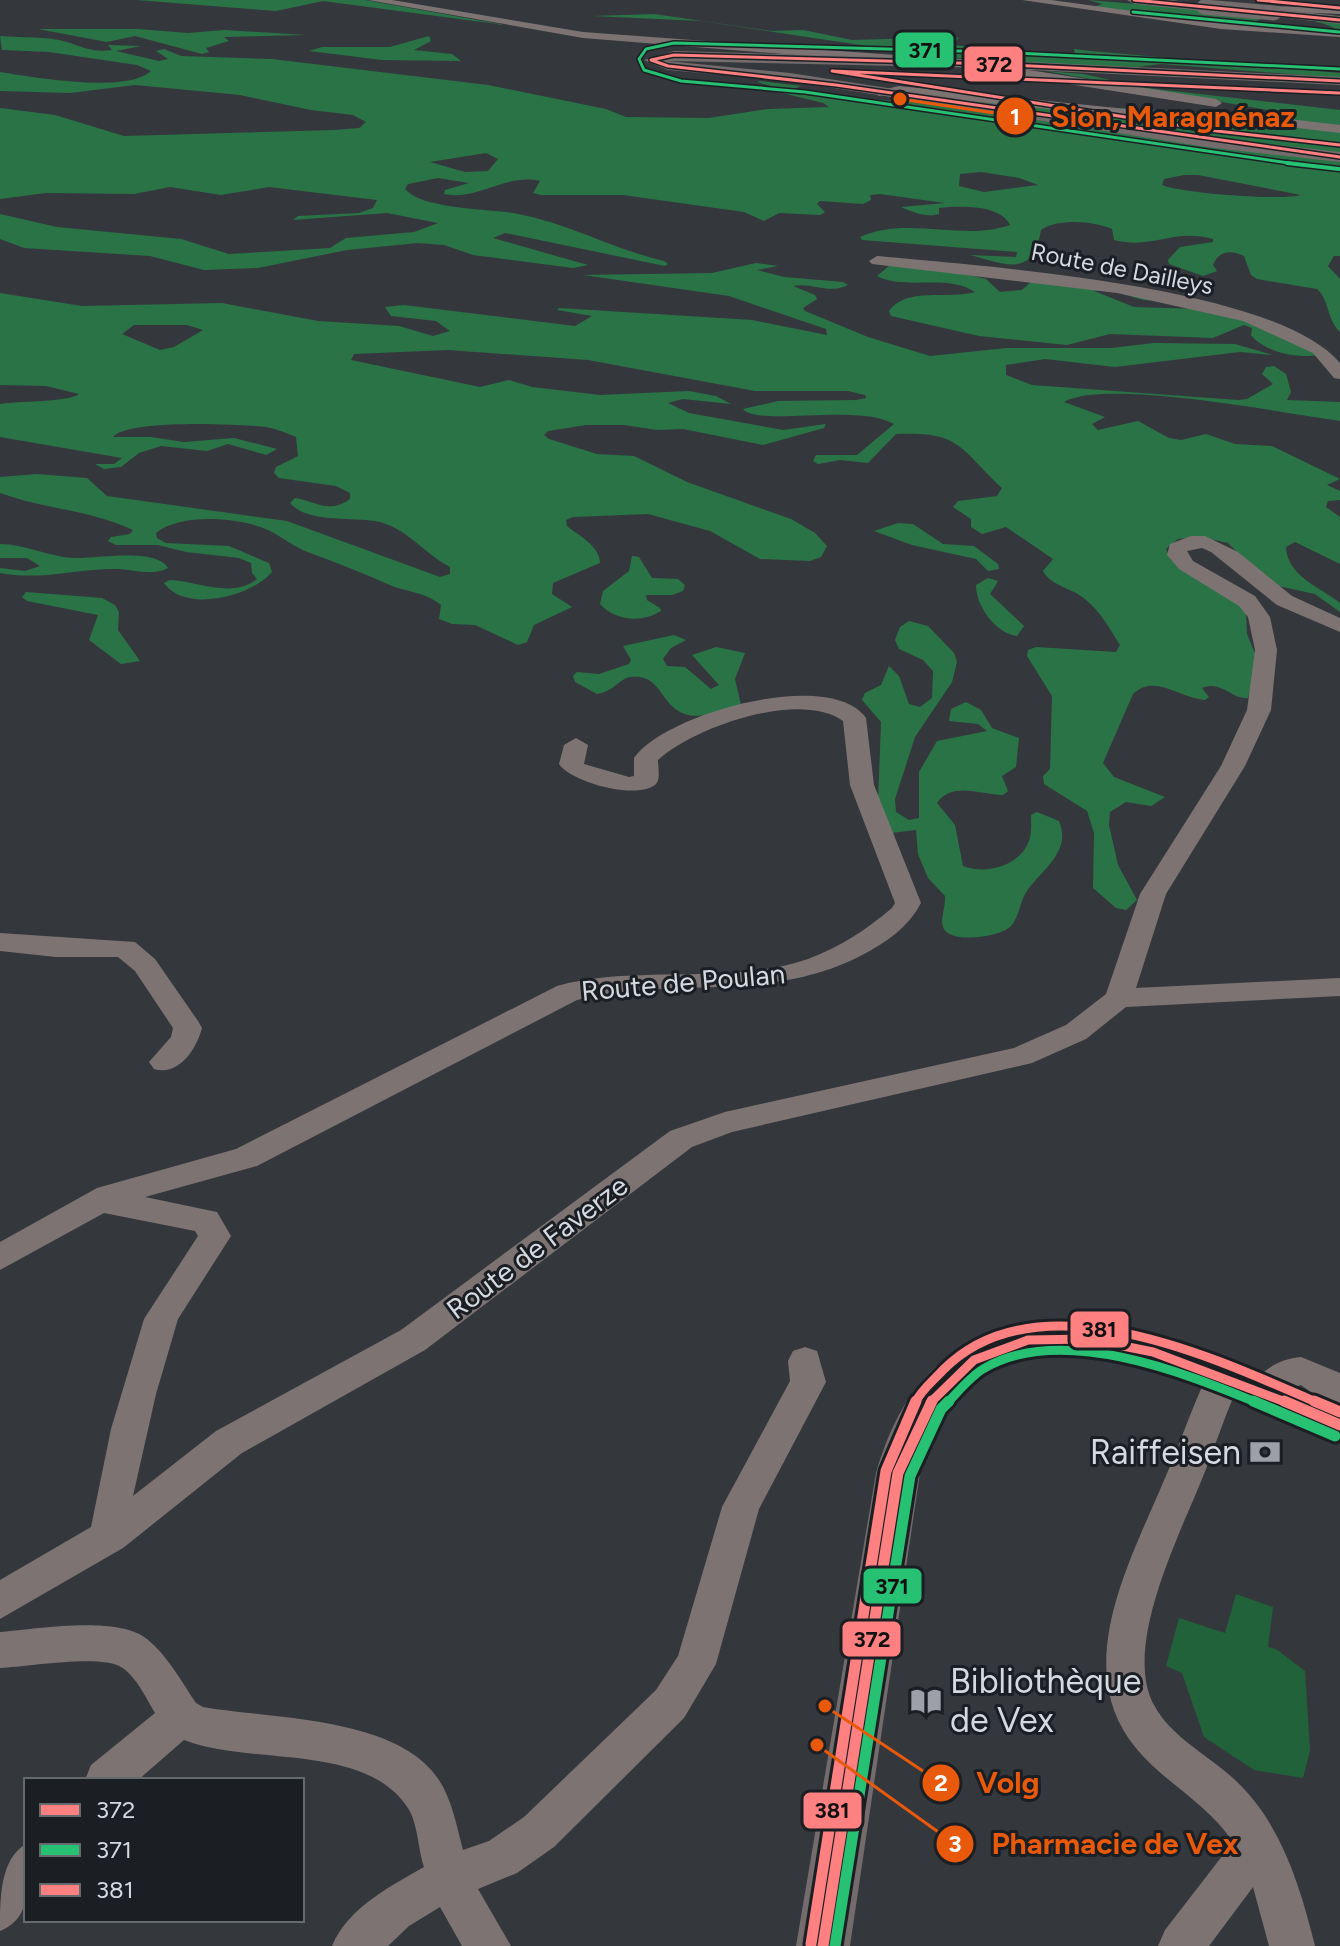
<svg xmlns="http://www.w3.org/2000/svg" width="1340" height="1946" viewBox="0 0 1340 1946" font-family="Figtree,sans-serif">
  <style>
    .green { fill: #21623a }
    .forest { fill: #2a7347; fill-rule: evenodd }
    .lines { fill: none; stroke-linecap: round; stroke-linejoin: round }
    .minor { fill: #7e7373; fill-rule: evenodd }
    .major { fill: #746b6c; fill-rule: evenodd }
    .major-bridge { stroke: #746b6c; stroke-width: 15 }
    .bus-1-far2-casing { stroke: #1b1f23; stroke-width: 6 }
    .bus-1-far1-casing { stroke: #1b1f23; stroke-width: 15 }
    .bus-1-casing { stroke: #1b1f23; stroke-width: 17 }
    .bus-2-far3-casing { stroke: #1b1f23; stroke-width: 6 }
    .bus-2-far2-casing { stroke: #1b1f23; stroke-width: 7 }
    .bus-2-far1-casing { stroke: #1b1f23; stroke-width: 15 }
    .bus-2-casing { stroke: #1b1f23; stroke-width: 17 }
    .bus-3-far2-casing { stroke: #1b1f23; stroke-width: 6 }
    .bus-3-far1-casing { stroke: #1b1f23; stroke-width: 15 }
    .bus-3-casing { stroke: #1b1f23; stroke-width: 17 }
    .bus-1-far2 { stroke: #ff8080; stroke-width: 3 }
    .bus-1-far1 { stroke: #ff8080; stroke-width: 9 }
    .bus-1 { stroke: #ff8080; stroke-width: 11 }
    .bus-2-far3 { stroke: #26c172; stroke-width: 3 }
    .bus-2-far2 { stroke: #26c172; stroke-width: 4 }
    .bus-2-far1 { stroke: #26c172; stroke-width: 9 }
    .bus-2 { stroke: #26c172; stroke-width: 11 }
    .bus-3-far2 { stroke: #ff8080; stroke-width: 3 }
    .bus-3-far1 { stroke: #ff8080; stroke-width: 9 }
    .bus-3 { stroke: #ff8080; stroke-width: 11 }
    .labels { text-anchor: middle; stroke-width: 6; stroke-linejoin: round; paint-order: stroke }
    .far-street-label { font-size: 24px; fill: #d5dae0; stroke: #1b1f23 }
    .street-label { font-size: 28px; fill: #d5dae0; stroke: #1b1f23 }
    .near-poi-label { font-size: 34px; fill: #d5dae0; stroke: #1b1f23; text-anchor: end }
    .leader { fill: none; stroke: #e8590c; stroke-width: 3 }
    .callout-dot { fill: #e8590c; stroke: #1b1f23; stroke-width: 3 }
    .mark-label { font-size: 24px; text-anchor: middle; font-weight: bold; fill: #fff }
    .callout-label { font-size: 30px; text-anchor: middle; font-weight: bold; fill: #e8590c; stroke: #1b1f23; stroke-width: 6; stroke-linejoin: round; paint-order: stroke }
    .line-badge { stroke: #1b1f23; stroke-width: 3 }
    .pale-badge-label { font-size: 22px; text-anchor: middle; font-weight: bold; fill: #111 }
  </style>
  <rect width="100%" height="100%" fill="#34383d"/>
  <path class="green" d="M1236,1594l37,13 -5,40 8,2 29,22 5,80 -7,27 -49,-8 -50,-33 -22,-64 -16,-7 13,-48 46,15z"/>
  <path class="forest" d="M137,0h228l140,25 -182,-24 -47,10z
    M1088,0l252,21v11c-14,-12 -61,-20 -79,-13 -4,1 -7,4 -11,4 -13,0 -24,-2 -37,0l-119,-16 8,-3z
    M654,14l117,17 32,-1 49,10 102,-3 5,1 -6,7 115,12 7,-3 -1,-5 17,2 249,22v5l-179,-14 -24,3 -124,-4 -33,-5 -57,1 11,-3 -233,-35 -109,-5z
    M38,29h100l50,4 36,-3 81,5 -81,2 5,4 -23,7 3,4 -7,2 -67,-18 -28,6z
    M0,36c21,2 47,0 67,6 15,5 27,11 45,8l-4,-5 33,1 -25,5 43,10 9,-2 -12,-8 8,-2 17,7 91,3 216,26 118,24 20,8 83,1 59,-9 61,-2 -6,-4 -45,-11 -3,-5 -18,-5 4,-1 40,5 -10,4 16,5 118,8 415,59v94h-6l-6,10 12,13v53c-13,-12 -11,-33 -23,-43l-60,-10 -6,-4 -7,-19c-13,-6 -25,-6 -31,9l4,6 -14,5 -34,-12 -1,-4 12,-13 33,-5v-3c-41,-11 -60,11 -99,1l-2,-11c-18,-8 -54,-11 -71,1 -8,49 -36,34 -71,25l46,2 1,-5 -155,-12 -2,-3c47,-22 102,5 150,-12 -10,-21 -51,-19 -71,-17v6c-12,4 -27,-2 -38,-7l44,-4 -65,-9 -10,1 1,5 -8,4 -43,-3 -3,3 8,8 -5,3 -41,-2 -15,8 -20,-9 -121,-17h-82l-8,-2 7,-12c-34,-8 -62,20 -96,13l1,-4 24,-7 -31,-5 -30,6 -3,5c16,19 76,20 101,23 57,8 103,36 158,49l4,3 -3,2 -160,-33 -12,5 95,27 -15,3 -100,-13 -29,-10 -26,-2 -71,7 -89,18 -54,2 -54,-14 -126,-8 -24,-9v-25l57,13 124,12 48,15 101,-6 16,-10 68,-6 24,-9 -51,-10 -94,7 5,-4 61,-3 14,-5 4,-8 -108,-13 -48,8 -51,-8 -36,7 -88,-1 -46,6v-91l55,7 69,21 210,-6 25,-2 7,-6 -13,-7 -42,-5 -71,-15 -105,-10 -65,8 -70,-2v-19c32,5 127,22 151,-1l-14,-6 -88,-13 -47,-2zM486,153l12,6 -10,12 -23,1 -35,-10zM981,172l38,6 19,7 -54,7 -25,-6 1,-12zM1184,175h14l103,20c-18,6 -122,-2 -139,-10l2,-6z
    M429,36l2,5 -17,9 38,4 9,7 -79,-1 -73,-9 13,-4h68z
    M1045,71l38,3 64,14 193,22v43l-163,-19 -257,-40 57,7 302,15 -5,-5z
    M756,263l22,3 -21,4 27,7 59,5 5,3c-20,10 -35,-3 -55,1l22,9 2,4 -14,9 2,3 63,26 62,19 77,-8h104l43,-5 81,1 38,11 -33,-3 -125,15 -70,-8 -39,6v10l26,10 206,15 9,-1 26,-15 -11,-10 4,-7 8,-1 12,8 5,18 -4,8 53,2v19c-53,-7 -234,-43 -276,-19l41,15 -13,7 6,6 40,-9 31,17 12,2 25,-6 29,10 37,2 68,33 -13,6 13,6v9l-12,1 -2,6 14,10v47l-45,-22 -9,5c1,29 34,40 54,56v9l-25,-18 -37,-8 -19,-12 -31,-31 -27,-6 -23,2 -12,10 5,11 67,42 8,11 1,21 11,27 -10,37c-18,1 -26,-18 -46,-10l7,9 -4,3c-25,-2 -51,-27 -72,-6l-30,69 11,14 51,20 -14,9 -25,-4 -16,10 -1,13 9,40 19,35 -11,10 -10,-2 -23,-20 1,-55 -7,-22 -43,-27 -1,-8 7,-7 2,-73 -25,-40 1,-6 8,-3 80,5 4,-7c-10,-16 -20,-34 -35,-46 -13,-11 -34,-13 -42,-28l10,-12 -47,-32 -24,7 -11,-7v-8l-18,-12 5,-6 39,-5 5,-8c-43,-41 -42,-57 -106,-54l-28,29 -28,-3 -22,4 -5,-3 3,-6h41l37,-31c-36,-21 -136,3 -151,-15l35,-8 78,-1 10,-2 -1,-3 -17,-4h-93l-167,-31 -140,-10 -94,4 -3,6 129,27 29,-7 23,7 68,8 89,-4 27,5 15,8 -48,-5 -15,4 21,10 94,17 43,-6 -2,4 -61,17 -80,-16 -26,1 -33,-5h-38l-38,6 -4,4 5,4 48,15 37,2 53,26 104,37 24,14 12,13 -6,11 -11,4 -50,-2 -50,-28 -62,-17 -75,3 -7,3 1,6c12,10 33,20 33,37l-47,20 -1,11 20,13 -38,18 -7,17 -9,3 -43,-20 -23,-1 -13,-5 2,-14c-17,-14 -37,-13 -56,-22 -27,-12 -53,-22 -80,-32 -14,-6 -24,-15 -37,-21 -28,-13 -88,-17 -112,3l1,5 9,5 63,3 40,17 3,9c-20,24 -86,42 -108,11l6,-3c27,1 63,19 87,-1l-5,-6 -1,-10 -12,-5 -53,-6 -28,-7h-42l-8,-4 3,-4 19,-3 3,-4c-42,-20 -89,-21 -133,-37v-16l37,-3 50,4 20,18 180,25 153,56 10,-3v-7c-27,-14 -43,-40 -75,-46 -24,-4 -68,2 -85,-18l5,-5c22,4 34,16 55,1v-6l-14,-7 -57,-8 -5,-5 2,-6 22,-11 -2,-19c-10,-4 -19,-8 -30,-10 -26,-3 -139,-8 -153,10h38l33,5 50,-4 43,11 -11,6 -38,-11 -21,7 -46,-5 -22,7 -18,14 -17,2 -9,-5h19l8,-6 -122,-21v-33c17,-3 70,-2 79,-10l-33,-8 -46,-1v-92l82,13 140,-3 96,18 81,5 34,10 17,-5 -14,-10 -45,-5 -6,-9 19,-2 171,21 17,-10 -35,-6 2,-2 193,12 75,15 -1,-6 -97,-33 -146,-21 129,-2zM134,325h53l16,5 -29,17 -14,3 -38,-16z
    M902,265l86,7 6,3h-25l17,4 14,13 22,-2 9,-8 -28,-8 85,8 71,18c-21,5 -43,-15 -65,-9l40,16 66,2 40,8 78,38c-20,4 -54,-3 -67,-20l1,-7 -8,-3 -31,13 -103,-4 -43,11 -88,-9 -88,-20 -2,-5c18,-25 60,-11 86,-19 -28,-19 -69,-1 -98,-16l12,-10z
    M898,523l15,1 30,20 31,2 24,18 1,5 -11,2 -12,-12 -64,-14 -38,-14z
    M0,544c27,0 52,15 79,14 20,0 78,-10 89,10 -15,8 -33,2 -49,1 -41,-1 -78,12 -119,4v-5l25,3 15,-5 -13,-8h-27z
    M632,556l7,1 13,21 26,1 7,6 -2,6 -11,4h-26l1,5 13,8 1,3c-19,12 -46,10 -61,-7l3,-13 26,-20z
    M988,578l10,3 -8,13 34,32 -7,10c-22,-3 -41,-30 -41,-51z
    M26,592l76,6 13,7 4,7 -1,18 22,31 -19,3 -32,-24 9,-25 -71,-14 -5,-4z
    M909,621l19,5 26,27 3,9 -5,20 -37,55 -20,62 1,13 13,8 10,-2v-46l18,-31 50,-10 -9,-7 -29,-3 2,-12 15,-7 15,8 11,18 27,10 -3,29 -14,9 6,15 -5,4c-22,0 -50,-14 -66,8l18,22 8,41c23,9 57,0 66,-25 3,-8 2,-18 2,-26l6,-3 22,9c14,33 -21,50 -35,75 -4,9 -6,21 -12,29 -9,12 -64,20 -69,2 -3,-8 3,-21 2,-31l-17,-18 -10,-24 -2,-24 -25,3 -13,-31 3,-80 -19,-22 3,-7 16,-8 8,-19 10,10 10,28 11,3 12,-9 1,-27 -10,-11 -24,-11 -4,-9 5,-13z
    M674,635l12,5 -15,8 -8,11 4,7 18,1 26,22 8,-4 -27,-30 24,-8 29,6 -10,26 6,26c-90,37 -65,-34 -111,-28 -11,2 -17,15 -33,17l-22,-12 -2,-6 4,-4 22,2 30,-10 2,-4 -8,-14z"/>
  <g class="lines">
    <path class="minor" d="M368,0h24l191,32 325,24 6,4 -6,4 -325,-26z
      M1022,0h29l170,23 119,8v6l-119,-8z
      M1241,5l99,3v6l-103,-4z
      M957,59l259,40 6,4 -6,4 -263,-41 -2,-3z
      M899,86l237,24 111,4 93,11v8l-93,-11 -111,-4 -237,-24 -20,2 -6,-4z
      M877,256c104,10 397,29 463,107v16l-6,-1 -21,-25 -70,-32 -126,-28 -245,-29 -3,-3z
      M1205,536l33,16 54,44 48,22v14l-63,-27 -66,-53 -9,-4 -15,3 6,10 62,35 15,21 7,33 -6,60 -26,56 -79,128 -30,94 204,-10v18l-214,11 -40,32 -54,24 -300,69 -40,15 -267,203 -183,103 -119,95 -123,71v-39l91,-53 20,-98 33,-110 54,-83 -3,-5 -91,-18 -104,57v-28l97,-54 139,-39 321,-163c81,-22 171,0 251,-27 32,-12 58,-29 84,-51l3,-5 -45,-118 -7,-64c-44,-31 -149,6 -185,39 0,7 3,20 -3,25 -20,15 -84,-3 -96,-21l5,-19 12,-7 12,7 -4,19 45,13 5,-1v-18c30,-44 196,-91 232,-40l8,67 47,118c-10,20 -29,35 -48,46 -97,57 -195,26 -296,51l-320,166 -112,31 72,15 14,24 -53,83 -22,75 -23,102 83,-65 185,-101 269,-199 55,-19 289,-64 52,-23 40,-31 34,-100 81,-128 26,-56 8,-60 -7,-33 -9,-11 -60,-37 -12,-14 3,-11 21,-8z
      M0,933l135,9 20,17 43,62 4,7c-6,22 -23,48 -48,41l-5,-7 22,-25 2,-9 -38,-57 -17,-14h-62l-56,-6z
      M805,1347l12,4 9,31 -67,127 -43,155 -32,54 -130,129 -37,26 -39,16 33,57h-49l-22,-39 -31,19 -21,20h-56c16,-38 57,-59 92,-79 -6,-18 -6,-43 -16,-59 -43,-66 -158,-42 -224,-68l-46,40h-53l6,-15 64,-52c-9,-15 -19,-37 -34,-46 -21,-13 -95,0 -121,1v-36c37,-3 118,-17 147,7 21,17 34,42 49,64l7,4c68,12 194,9 236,73 13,20 18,47 24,70l26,-9 35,-24 132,-127 22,-34 44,-149 68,-126 -2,-20 5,-10z
      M1301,1357l39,16v35l-13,-4 -26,-19c-22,7 -19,29 -49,19l-5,-10c11,-22 30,-35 54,-37z
      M1225,1363l12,4 6,10c-17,33 -27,68 -41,102 -22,55 -80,168 -48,226 17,32 54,50 80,74 47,43 66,107 81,167h-46l-16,-59 -44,59h-51l7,-16 68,-88c-28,-42 -75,-62 -104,-103 -54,-78 1,-178 33,-254 14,-31 25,-64 39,-96l12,-22z
      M26,1844c0,33 10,73 -26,87 0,-33 0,-72 26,-87z"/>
    <path class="major" d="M1127,0h46l38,7 -7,4 -70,-7z
      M1274,9l66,7v8l-71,-8 -2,-3z
      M674,51l319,9 347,17v8l-347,-17 -326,-7 123,12 416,64 134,15v10l-134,-15 -416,-66 -122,-11 -24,-10z
      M1075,1319c95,12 178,50 265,87v37c-134,-46 -357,-195 -420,30l-70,473h-54l80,-473c32,-108 89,-147 199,-154z"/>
    <path class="major-bridge" d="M1204,7l70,6"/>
    <defs>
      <path id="bus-1-far2" d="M1134,0l206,20
        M1340,81l-347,-17 -319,-9 -23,5 17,6 168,19 504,72"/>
      <path id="bus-1-far1" d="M930,1403l44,-43 54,-20 60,-1 65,13 135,51"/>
      <path id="bus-1" d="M1284,1401l56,24
        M823,1946l75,-473 34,-72"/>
      <path id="bus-2-far3" d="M1133,12l206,20
        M1303,165l-498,-73 -124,-11 -37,-11 -5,-11 7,-10 28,-6 320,9 346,17"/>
      <path id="bus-2-far2" d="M1287,163l52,6"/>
      <path id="bus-2-far1" d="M947,1403c11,-11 23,-26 36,-34 77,-46 200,3 275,34"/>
      <path id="bus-2" d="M1253,1401l82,35
        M835,1946l75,-470 31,-67 8,-8"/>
      <path id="bus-3-far2" d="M1258,0l82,8
        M1339,93l-507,-22 376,59 132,15"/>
      <path id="bus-3-far1" d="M915,1403c6,-13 19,-23 28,-33 95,-96 272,-12 375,33"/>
      <path id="bus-3" d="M1314,1401l26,11
        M811,1944l75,-473 30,-70"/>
    </defs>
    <use href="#bus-1-far2" class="bus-1-far2-casing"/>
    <use href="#bus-1-far1" class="bus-1-far1-casing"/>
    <use href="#bus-1" class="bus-1-casing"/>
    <use href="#bus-2-far3" class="bus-2-far3-casing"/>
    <use href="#bus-2-far2" class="bus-2-far2-casing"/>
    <use href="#bus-2-far1" class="bus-2-far1-casing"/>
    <use href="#bus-2" class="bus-2-casing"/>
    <use href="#bus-3-far2" class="bus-3-far2-casing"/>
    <use href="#bus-3-far1" class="bus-3-far1-casing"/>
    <use href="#bus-3" class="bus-3-casing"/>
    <use href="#bus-1-far2" class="bus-1-far2"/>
    <use href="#bus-1-far1" class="bus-1-far1"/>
    <use href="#bus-1" class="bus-1"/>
    <use href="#bus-2-far3" class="bus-2-far3"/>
    <use href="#bus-2-far2" class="bus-2-far2"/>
    <use href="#bus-2-far1" class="bus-2-far1"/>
    <use href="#bus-2" class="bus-2"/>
    <use href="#bus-3-far2" class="bus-3-far2"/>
    <use href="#bus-3-far1" class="bus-3-far1"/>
    <use href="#bus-3" class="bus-3"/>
  </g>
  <defs>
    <symbol id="bank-bare" viewBox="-9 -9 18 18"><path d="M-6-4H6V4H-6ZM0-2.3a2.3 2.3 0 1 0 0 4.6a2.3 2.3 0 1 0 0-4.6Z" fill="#9da1a7" stroke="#1b1f23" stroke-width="2.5" paint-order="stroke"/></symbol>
    <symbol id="library-bare" viewBox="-9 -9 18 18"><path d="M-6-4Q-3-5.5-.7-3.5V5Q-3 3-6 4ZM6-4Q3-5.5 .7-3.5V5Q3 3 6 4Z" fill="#9da1a7" stroke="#1b1f23" stroke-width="2.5" paint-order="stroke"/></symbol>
  </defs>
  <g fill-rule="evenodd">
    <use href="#bank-bare" x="1243" y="1430" width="44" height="44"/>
    <use href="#library-bare" x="904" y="1679" width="44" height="44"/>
  </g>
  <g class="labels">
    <g class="far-street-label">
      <text transform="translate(1122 269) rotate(11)" y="8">Route de Dailleys</text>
    </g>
    <g class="street-label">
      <text transform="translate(683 982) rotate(-5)" y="10">Route de Poulan</text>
      <text transform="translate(537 1247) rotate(-37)" y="10">Route de Faverze</text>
    </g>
    <g class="near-poi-label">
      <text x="1241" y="1464">Raiffeisen</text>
      <text x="950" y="1693" text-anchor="start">Bibliothèque<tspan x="950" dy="39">de Vex</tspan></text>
    </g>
  </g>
  <path class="leader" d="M900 99L1015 116M825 1706L941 1783M817 1745L955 1844"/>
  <g class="callout-dot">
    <circle cx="900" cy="99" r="8"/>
    <circle cx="825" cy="1706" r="8"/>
    <circle cx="817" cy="1745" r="8"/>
    <circle cx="1015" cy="116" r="20"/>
    <circle cx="941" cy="1783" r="20"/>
    <circle cx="955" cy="1844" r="20"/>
  </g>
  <g class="mark-label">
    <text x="1015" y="125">1</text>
    <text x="941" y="1791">2</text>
    <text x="955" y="1852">3</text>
  </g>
  <g class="callout-label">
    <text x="1173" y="127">Sion, Maragnénaz</text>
    <text x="1008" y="1793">Volg</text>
    <text x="1115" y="1854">Pharmacie de Vex</text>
  </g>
  <g class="line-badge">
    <rect x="894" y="31" width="61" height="38" rx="8" fill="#26c172"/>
    <rect x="963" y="45" width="61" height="38" rx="8" fill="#ff8080"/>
    <rect x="1069" y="1310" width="61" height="39" rx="8" fill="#ff8080"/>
    <rect x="862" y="1567" width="61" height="38" rx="8" fill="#26c172"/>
    <rect x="841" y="1620" width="61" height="38" rx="8" fill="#ff8080"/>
    <rect x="802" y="1791" width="61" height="39" rx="8" fill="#ff8080"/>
  </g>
  <g class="pale-badge-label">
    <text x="925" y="58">371</text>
    <text x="994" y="72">372</text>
    <text x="1099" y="1337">381</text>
    <text x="892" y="1594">371</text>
    <text x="872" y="1647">372</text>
    <text x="832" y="1818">381</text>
  </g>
  <rect x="24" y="1778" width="280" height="144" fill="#1b1f23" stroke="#656a6f" stroke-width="2"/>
  <rect x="40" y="1804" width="40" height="12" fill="#ff8080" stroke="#656a6f" stroke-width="2"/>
  <text x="96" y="1818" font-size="24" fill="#d5dae0">372</text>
  <rect x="40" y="1844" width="40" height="12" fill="#26c172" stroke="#656a6f" stroke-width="2"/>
  <text x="96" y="1858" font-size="24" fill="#d5dae0">371</text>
  <rect x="40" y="1884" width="40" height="12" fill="#ff8080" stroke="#656a6f" stroke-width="2"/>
  <text x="96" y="1898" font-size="24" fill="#d5dae0">381</text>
</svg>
